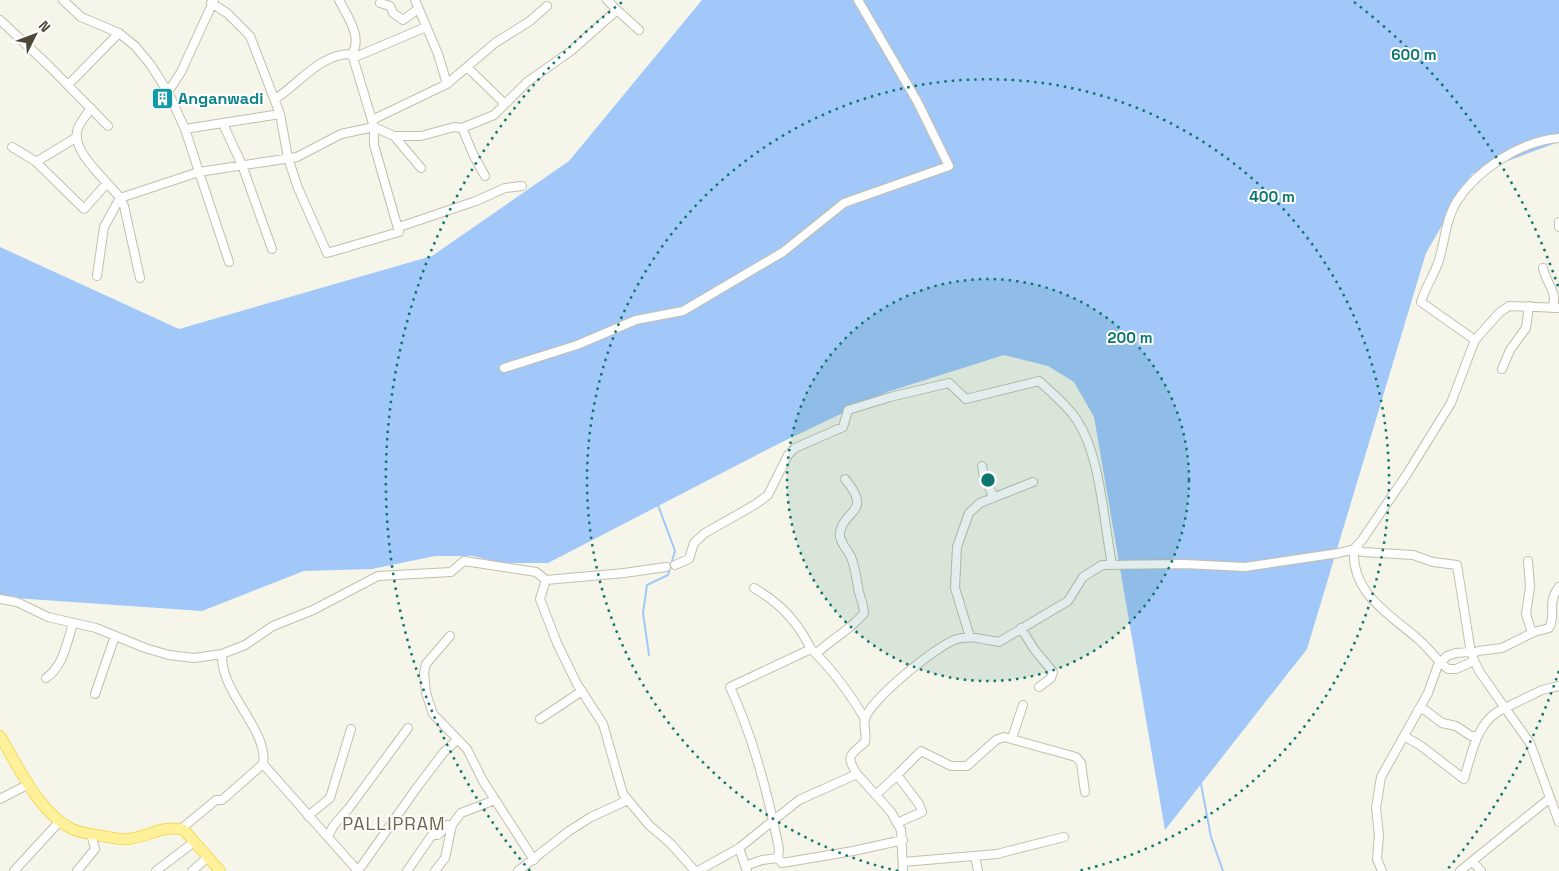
<svg xmlns="http://www.w3.org/2000/svg" width="1559" height="871" viewBox="0 0 1559 871" font-family="'Space Grotesk',sans-serif">
  <style>
    .water { fill: #a1c8f9 }
    .lines { fill: none; stroke-linecap: round; stroke-linejoin: round }
    .stream { stroke: #a1c8f9; stroke-width: 2 }
    .minor-casing { stroke: #c3bfab; stroke-width: 10 }
    .major-casing { stroke: #f1da5d; stroke-width: 12 }
    .minor { stroke: #fff; stroke-width: 8 }
    .major { stroke: #fff19a; stroke-width: 10 }
    .ring { fill: none; stroke: #0f766e; stroke-width: 2.5; stroke-dasharray: 2.5 5 }
    .labels { text-anchor: middle; stroke-width: 4; stroke-linejoin: round; paint-order: stroke }
    .culture-label { font-size: 16px; font-weight: bold; fill: #0d838f; stroke: #fff; text-anchor: start }
    .neighbourhood-label { font-size: 18px; letter-spacing: 1px; fill: #70674d; stroke: #fff }
    .centre { fill: #0f766e; stroke: #fff; stroke-width: 2.5 }
    .ring-label { font-size: 15px; text-anchor: middle; font-weight: bold; fill: #0f766e; stroke: #fff; stroke-width: 4; stroke-linejoin: round; paint-order: stroke }
  </style>
  <rect width="100%" height="100%" fill="#f6f5ea"/>
  <path class="water" d="M702,0h857v142l-87,32 -46,79 -119,396 -142,181 -71,-413 -20,-35 -26,-16 -44,-11 -117,37 -107,51 -232,120h-46l-29,-7h-38l-63,13 -68,2 -102,40 -202,-14v-350l179,82 253,-73 137,-95z"/>
  <g class="lines">
    <path class="stream" d="M649,655l-6,-42 4,-28 21,-10 7,-24 -17,-46
      M1201,784l10,53 12,34"/>
    <defs>
      <path id="minor" d="M63,0l18,17 38,16 16,13 15,18 18,28 13,-20 33,-72
        M339,0c8,16 24,37 13,54l22,73 20,9h27l33,-9 8,1 32,-13 33,-33 44,-31 46,-41 -10,-10
        M415,0l23,54 9,30
        M211,3l16,10 23,23 30,78
        M380,3l10,3 3,7 10,7 15,-11
        M617,10l22,20
        M0,20l49,46 59,60
        M353,58l73,-31
        M467,67l38,37
        M68,85l51,-52
        M275,99c24,-15 45,-46 77,-45
        M91,108c-4,6 -10,13 -13,20 -9,23 30,53 42,70l79,-26 -14,-43 -17,-37
        M372,120l75,-36 48,-41 35,-22 17,-15
        M223,124l19,41 30,84
        M462,128l11,26 12,22
        M185,129l95,-15 8,44 10,30 29,65 72,-21 -25,-87v-18l-33,7 -44,23 -98,15 30,90
        M394,136l27,32
        M1559,138c-38,3 -81,31 -102,63 -12,19 -12,42 -19,62 -5,14 -13,25 -17,39l54,38 24,-27 10,-7 50,2
        M12,147l23,14 49,48 23,-26
        M36,162l41,-25
        M1559,222v5
        M399,227l77,-26 29,-13 17,-2
        M1543,268c3,15 16,26 9,40
        M97,276l7,-49 16,-29 4,8 16,72
        M504,368l73,-23 59,-25 47,-9 100,-59 61,-49 105,-37 -32,-65 -59,-101
        M1502,369l8,-19 16,-22 3,-22
        M982,466l2,12 8,15 -1,6
        M1528,561l2,26 -4,27 6,19
        M675,565l14,-6 5,-16 11,-10 51,-29 12,-9 20,-40 7,-7 48,-21 5,-17 42,-13 59,-14 17,16 73,-18c12,11 25,22 35,35 27,36 29,104 38,148
        M546,580l-6,19 17,44 20,41 26,40 20,70 26,31 22,19 24,27
        M754,588c27,16 43,33 57,61
        M0,599l17,3 31,15 48,11 49,20 24,7 25,3 28,-4 23,-9 28,-19 40,-16 65,-34 73,-4 13,-11 72,11 10,8 78,-7 42,-6
        M1021,628l13,21 19,23 -2,6 -12,9
        M450,636l-24,28 -2,9 2,20 7,21 34,35 16,32 51,79
        M970,637l-15,-49 2,-41 12,-34 11,-10 53,-21
        M1471,653l-14,-88 -24,-3 -20,-7 -50,-3 -9,-3c-3,44 34,64 64,90 11,9 18,21 30,30h8l18,-8
        M222,654c-2,39 47,76 41,110
        M816,654c15,-15 35,-24 48,-41 0,-9 -5,-17 -6,-26 -2,-10 -3,-20 -7,-30 -3,-7 -13,-16 -11,-25 5,-24 33,-19 5,-53
        M1473,658l6,13 26,37 37,-18 17,-4
        M46,678c17,-11 21,-36 27,-54
        M95,694l20,-58
        M1418,710h7l17,13 14,3 15,10h6
        M540,719l42,-28
        M865,719c-16,-27 -32,-49 -54,-70l-81,38c24,52 38,106 49,162l-1,9 4,5 71,-12 50,-11
        M1404,736l24,-43 10,-28 9,-9 9,-3 13,-1 3,2 6,-3 24,-3 32,-16 15,-4c8,-13 -3,-25 10,-41
        M1012,738l11,-33
        M857,774c-12,-19 -7,-18 8,-32 2,-8 -2,-15 0,-23 5,-19 72,-74 92,-80 15,-4 27,1 42,3l69,-41 15,-24 19,-12 82,-1 61,3 94,-14 15,-4 8,-9 45,-66 44,-71 24,-63
        M876,795l21,-20
        M0,799l29,-15
        M308,816l22,-18 21,-69
        M897,823l25,-11 -3,-8 -22,-29 24,-24 30,15h16l29,-26 8,-3 72,20 5,6 4,29
        M181,829l35,-29h6l41,-36 95,107
        M328,836l6,-11 15,-17 59,-80
        M739,848l8,23
        M975,856l3,15
        M1472,861l9,10
        M903,862l94,-8 67,-17
        M745,866l17,-6 16,-2
        M14,871l46,-50
        M77,871l18,-22 -4,-15
        M156,871l38,-29
        M192,871l16,-14
        M358,871l60,-85 26,-34 13,-12
        M407,871l25,-36h6l10,-10h4
        M435,871l10,-13 7,-33 9,-12 34,-13
        M518,871l51,-40 22,-14 37,-17
        M698,871l41,-23 60,-48 58,-26 34,38 10,18 2,41
        M1382,871l-5,-12 2,-24 -3,-27 5,-31 23,-41 17,10 43,33c8,-26 13,-60 41,-71l25,35 29,79
        M1460,871l90,-73"/>
      <path id="major" d="M0,736c18,30 39,77 72,93 9,4 20,5 30,7 8,1 18,4 26,3 20,-2 36,-15 56,-9l36,41"/>
    </defs>
    <use href="#minor" class="minor-casing"/>
    <use href="#major" class="major-casing"/>
    <use href="#minor" class="minor"/>
    <use href="#major" class="major"/>
  </g>
  <circle cx="988" cy="480" r="201" fill="#0f766e" fill-opacity=".12"/>
  <g class="ring">
    <circle cx="988" cy="480" r="201"/>
    <path d="M898 871A401 401 0 1 1 1078 871"/>
    <path d="M1559 671A602 602 0 0 1 1446 871M530 871A602 602 0 0 1 622 2M1354 2A602 602 0 0 1 1559 289"/>
  </g>
  <defs>
    <symbol id="building-square" viewBox="-11 -11 22 22"><rect x="-9" y="-9" width="18" height="18" rx="4" fill="#0f9aa8" stroke="#fff"/><path d="M-4-6H4V6H1V3H-1V6H-4ZM-2.5-4.3h1.7v1.8h-1.7ZM.8-4.3h1.7v1.8H.8ZM-2.5-1h1.7V.8h-1.7ZM.8-1h1.7V.8H.8Z" fill="#fff"/></symbol>
  </defs>
  <g fill-rule="evenodd">
    <use href="#building-square" x="150" y="86" width="25" height="25"/>
  </g>
  <g class="labels">
    <g class="culture-label">
      <text x="178" y="104">Anganwadi</text>
    </g>
    <g class="neighbourhood-label">
      <text x="394" y="830">PALLIPRAM</text>
    </g>
  </g>
  <circle cx="988" cy="480" r="8" class="centre"/>
  <g class="ring-label">
    <text x="1414" y="60">600 m</text>
    <text x="1272" y="202">400 m</text>
    <text x="1130" y="343">200 m</text>
  </g>
  <g transform="translate(35 35) rotate(48)" stroke="#ffffff" stroke-width="4" paint-order="stroke">
  <path d="M0-4L9 19L0 12L-9 19Z" fill="#4c4737"/>
  <text y="-8" font-size="14" font-weight="bold" text-anchor="middle" fill="#4c4737">N</text>
  </g>
</svg>
